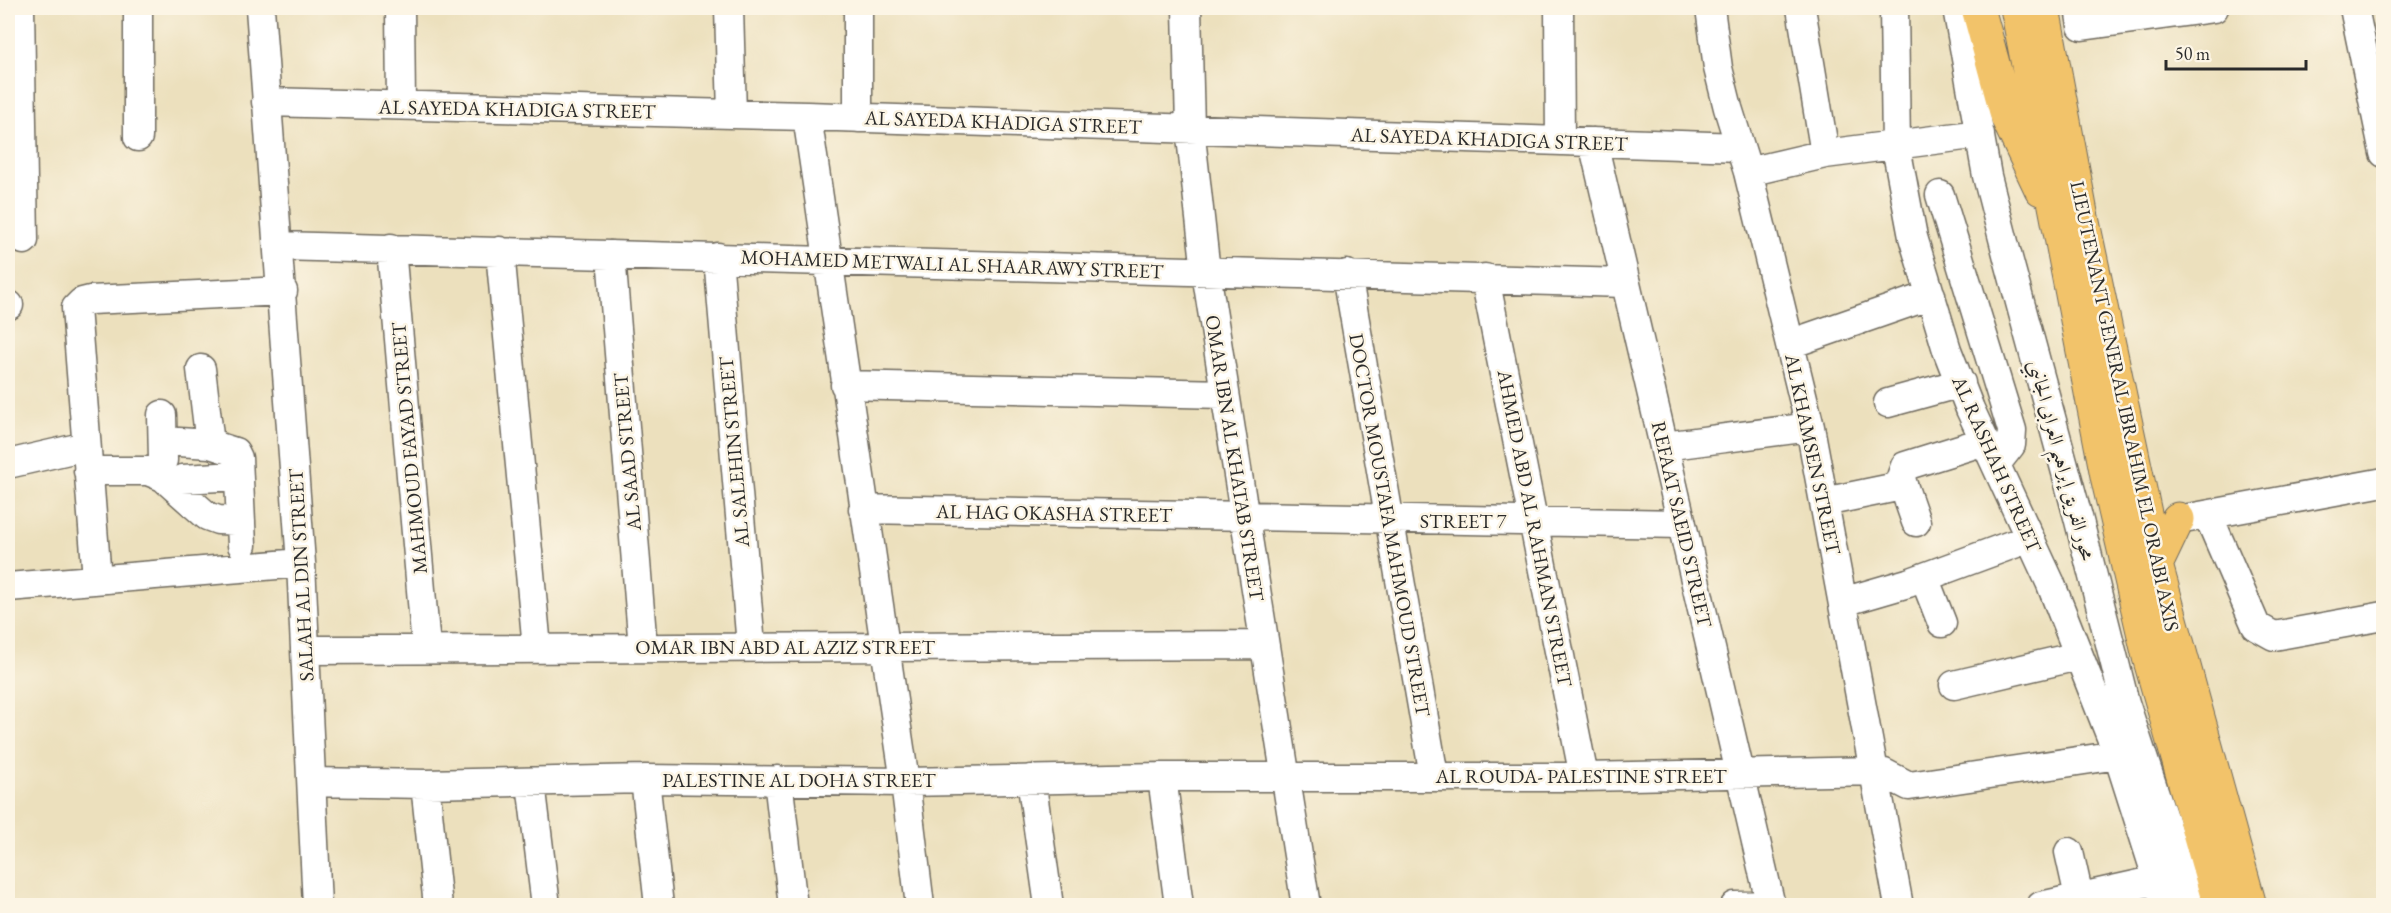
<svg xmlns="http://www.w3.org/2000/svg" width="2391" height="913" viewBox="0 0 2391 913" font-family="'EB Garamond',Amiri,serif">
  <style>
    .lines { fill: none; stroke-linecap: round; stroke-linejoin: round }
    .minor-casing { stroke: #6f6a5e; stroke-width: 31 }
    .major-casing { stroke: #6f6a5e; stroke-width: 35 }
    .minor { stroke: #fff; stroke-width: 28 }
    .major { stroke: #f2c36a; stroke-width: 33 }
    .labels { text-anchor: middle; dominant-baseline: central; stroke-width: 5; stroke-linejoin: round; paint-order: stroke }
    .street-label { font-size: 20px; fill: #2b2b2b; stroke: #fcf5e5 }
  </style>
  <rect width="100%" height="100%" fill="#fcf5e5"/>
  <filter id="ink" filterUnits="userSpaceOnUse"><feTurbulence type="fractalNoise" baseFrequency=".0167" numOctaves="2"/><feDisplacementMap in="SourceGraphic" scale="12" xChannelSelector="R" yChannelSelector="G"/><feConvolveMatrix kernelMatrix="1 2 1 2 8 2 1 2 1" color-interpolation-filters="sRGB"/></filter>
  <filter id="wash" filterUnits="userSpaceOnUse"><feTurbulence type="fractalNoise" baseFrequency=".008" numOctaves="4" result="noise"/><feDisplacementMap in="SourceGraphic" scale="24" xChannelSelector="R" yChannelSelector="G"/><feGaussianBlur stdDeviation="1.35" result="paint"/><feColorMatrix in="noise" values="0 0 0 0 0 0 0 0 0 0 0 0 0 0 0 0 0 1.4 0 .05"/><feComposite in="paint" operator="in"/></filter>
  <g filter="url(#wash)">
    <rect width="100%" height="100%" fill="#ece0bd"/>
  </g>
  <g filter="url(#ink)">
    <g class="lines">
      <g class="minor-casing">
        <path id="minor" d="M20 8 24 240
          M138 8V137
          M260 8 301 563 317 906
          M400 8 401 105
          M729 8 732 114
          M858 8V118
          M1187 8 1190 128 1206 272 1306 906
          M1559 8 1560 141
          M1710 8 1718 68 1728 108 1748 172 1810 427 1899 906
          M1801 8 1825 154
          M1894 8 1896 147 1913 237 1947 350 1970 409 2050 582 2118 755 2166 906
          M1957 8 1987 176 2008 258 2078 517 2125 703 2192 906
          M2079 8 2082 26 2214 8
          M2354 8 2384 153
          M266 102 807 116 1740 147
          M807 116 905 782 920 906
          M1593 142 1771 906
          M1748 172 1825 154 1980 134
          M1940 195 2012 430 2011 445 1996 464
          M279 246 1626 283
          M391 248 426 647
          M500 251 537 648
          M611 255 643 648
          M718 257 751 646
          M1347 274 1434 776
          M1485 278 1584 777
          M8 305H9
          M1790 344 1931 295
          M201 369 210 444
          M845 385 1224 394
          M1888 403 1961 383
          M162 415 163 460
          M163 441 210 444 235 452 238 458 242 545
          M1664 446 1810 427
          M8 464 86 446
          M88 471H148L163 477 207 516 218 520 241 521
          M1901 479 1916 522
          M172 484 182 479 238 476
          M1824 502 1892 488 1899 483 1905 466 1985 441
          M863 509 1682 524
          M2208 515 2256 626 2274 636 2384 616
          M2189 518 2384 482
          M1924 577 1942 623
          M97 579 76 308 82 302 90 300 283 291
          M8 587 301 563
          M1843 602 1908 583 2030 538
          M306 650 1264 645
          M1954 685 2078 656
          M1162 777 1179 906
          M645 779 659 906
          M1031 779 1049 906
          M778 780 793 906
          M312 782 425 784 645 779 905 782 1162 777H1584L1875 771 1884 773 1909 786 2118 755
          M531 783 546 906
          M425 784 438 906
          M2069 852 2079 897
          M1735 906 1770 905
          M2041 906 2158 880"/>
      </g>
      <g class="major-casing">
        <path id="major" d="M1978 8 2008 119 2041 189
          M2017 8 2107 476 2149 657 2220 906
          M2043 8 2081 213 2156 565 2250 906
          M2156 565 2178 519"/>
      </g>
      <use href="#minor" class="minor"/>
      <use href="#major" class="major"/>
    </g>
  </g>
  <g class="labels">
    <g class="street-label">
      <text transform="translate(517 109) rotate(1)">AL SAYEDA KHADIGA STREET</text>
      <text transform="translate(1003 122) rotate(2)">AL SAYEDA KHADIGA STREET</text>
      <text transform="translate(1489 139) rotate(2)">AL SAYEDA KHADIGA STREET</text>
      <text transform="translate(952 264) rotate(2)">MOHAMED METWALI AL SHAARAWY STREET</text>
      <text transform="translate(2125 406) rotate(78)">LIEUTENANT GENERAL IBRAHIM EL ORABI AXIS</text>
      <text transform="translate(409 448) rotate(-95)">MAHMOUD FAYAD STREET</text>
      <text transform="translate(627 452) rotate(-95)">AL SAAD STREET</text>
      <text transform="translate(734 452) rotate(-95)">AL SALEHIN STREET</text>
      <text transform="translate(1813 454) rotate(78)">AL KHAMSEN STREET</text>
      <text transform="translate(1235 458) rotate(81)">OMAR IBN AL KHATAB STREET</text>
      <text transform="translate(2062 460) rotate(75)">محور الفريق إبراهيم العرابى الجانبي</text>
      <text transform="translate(1997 464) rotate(66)">AL RASHAH STREET</text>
      <text transform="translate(1054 513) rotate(1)">AL HAG OKASHA STREET</text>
      <text x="1463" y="521">STREET 7</text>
      <text transform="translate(1682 524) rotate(77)">REFAAT SAEID STREET</text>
      <text transform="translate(1390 525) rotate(80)">DOCTOR MOUSTAFA MAHMOUD STREET</text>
      <text transform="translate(1535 528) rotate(79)">AHMED ABD AL RAHMAN STREET</text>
      <text transform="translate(301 575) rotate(-93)">SALAH AL DIN STREET</text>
      <text x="785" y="647">OMAR IBN ABD AL AZIZ STREET</text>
      <text x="1581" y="776">AL ROUDA- PALESTINE STREET</text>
      <text x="799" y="780">PALESTINE AL DOHA STREET</text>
    </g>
  </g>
  <rect width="2391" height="913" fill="none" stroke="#fcf5e5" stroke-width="30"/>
  <path d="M2166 60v9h140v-9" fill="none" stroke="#2b2b2b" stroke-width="3"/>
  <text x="2175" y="60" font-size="18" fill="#2b2b2b" stroke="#fcf5e5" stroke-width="4.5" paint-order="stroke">50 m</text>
</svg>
